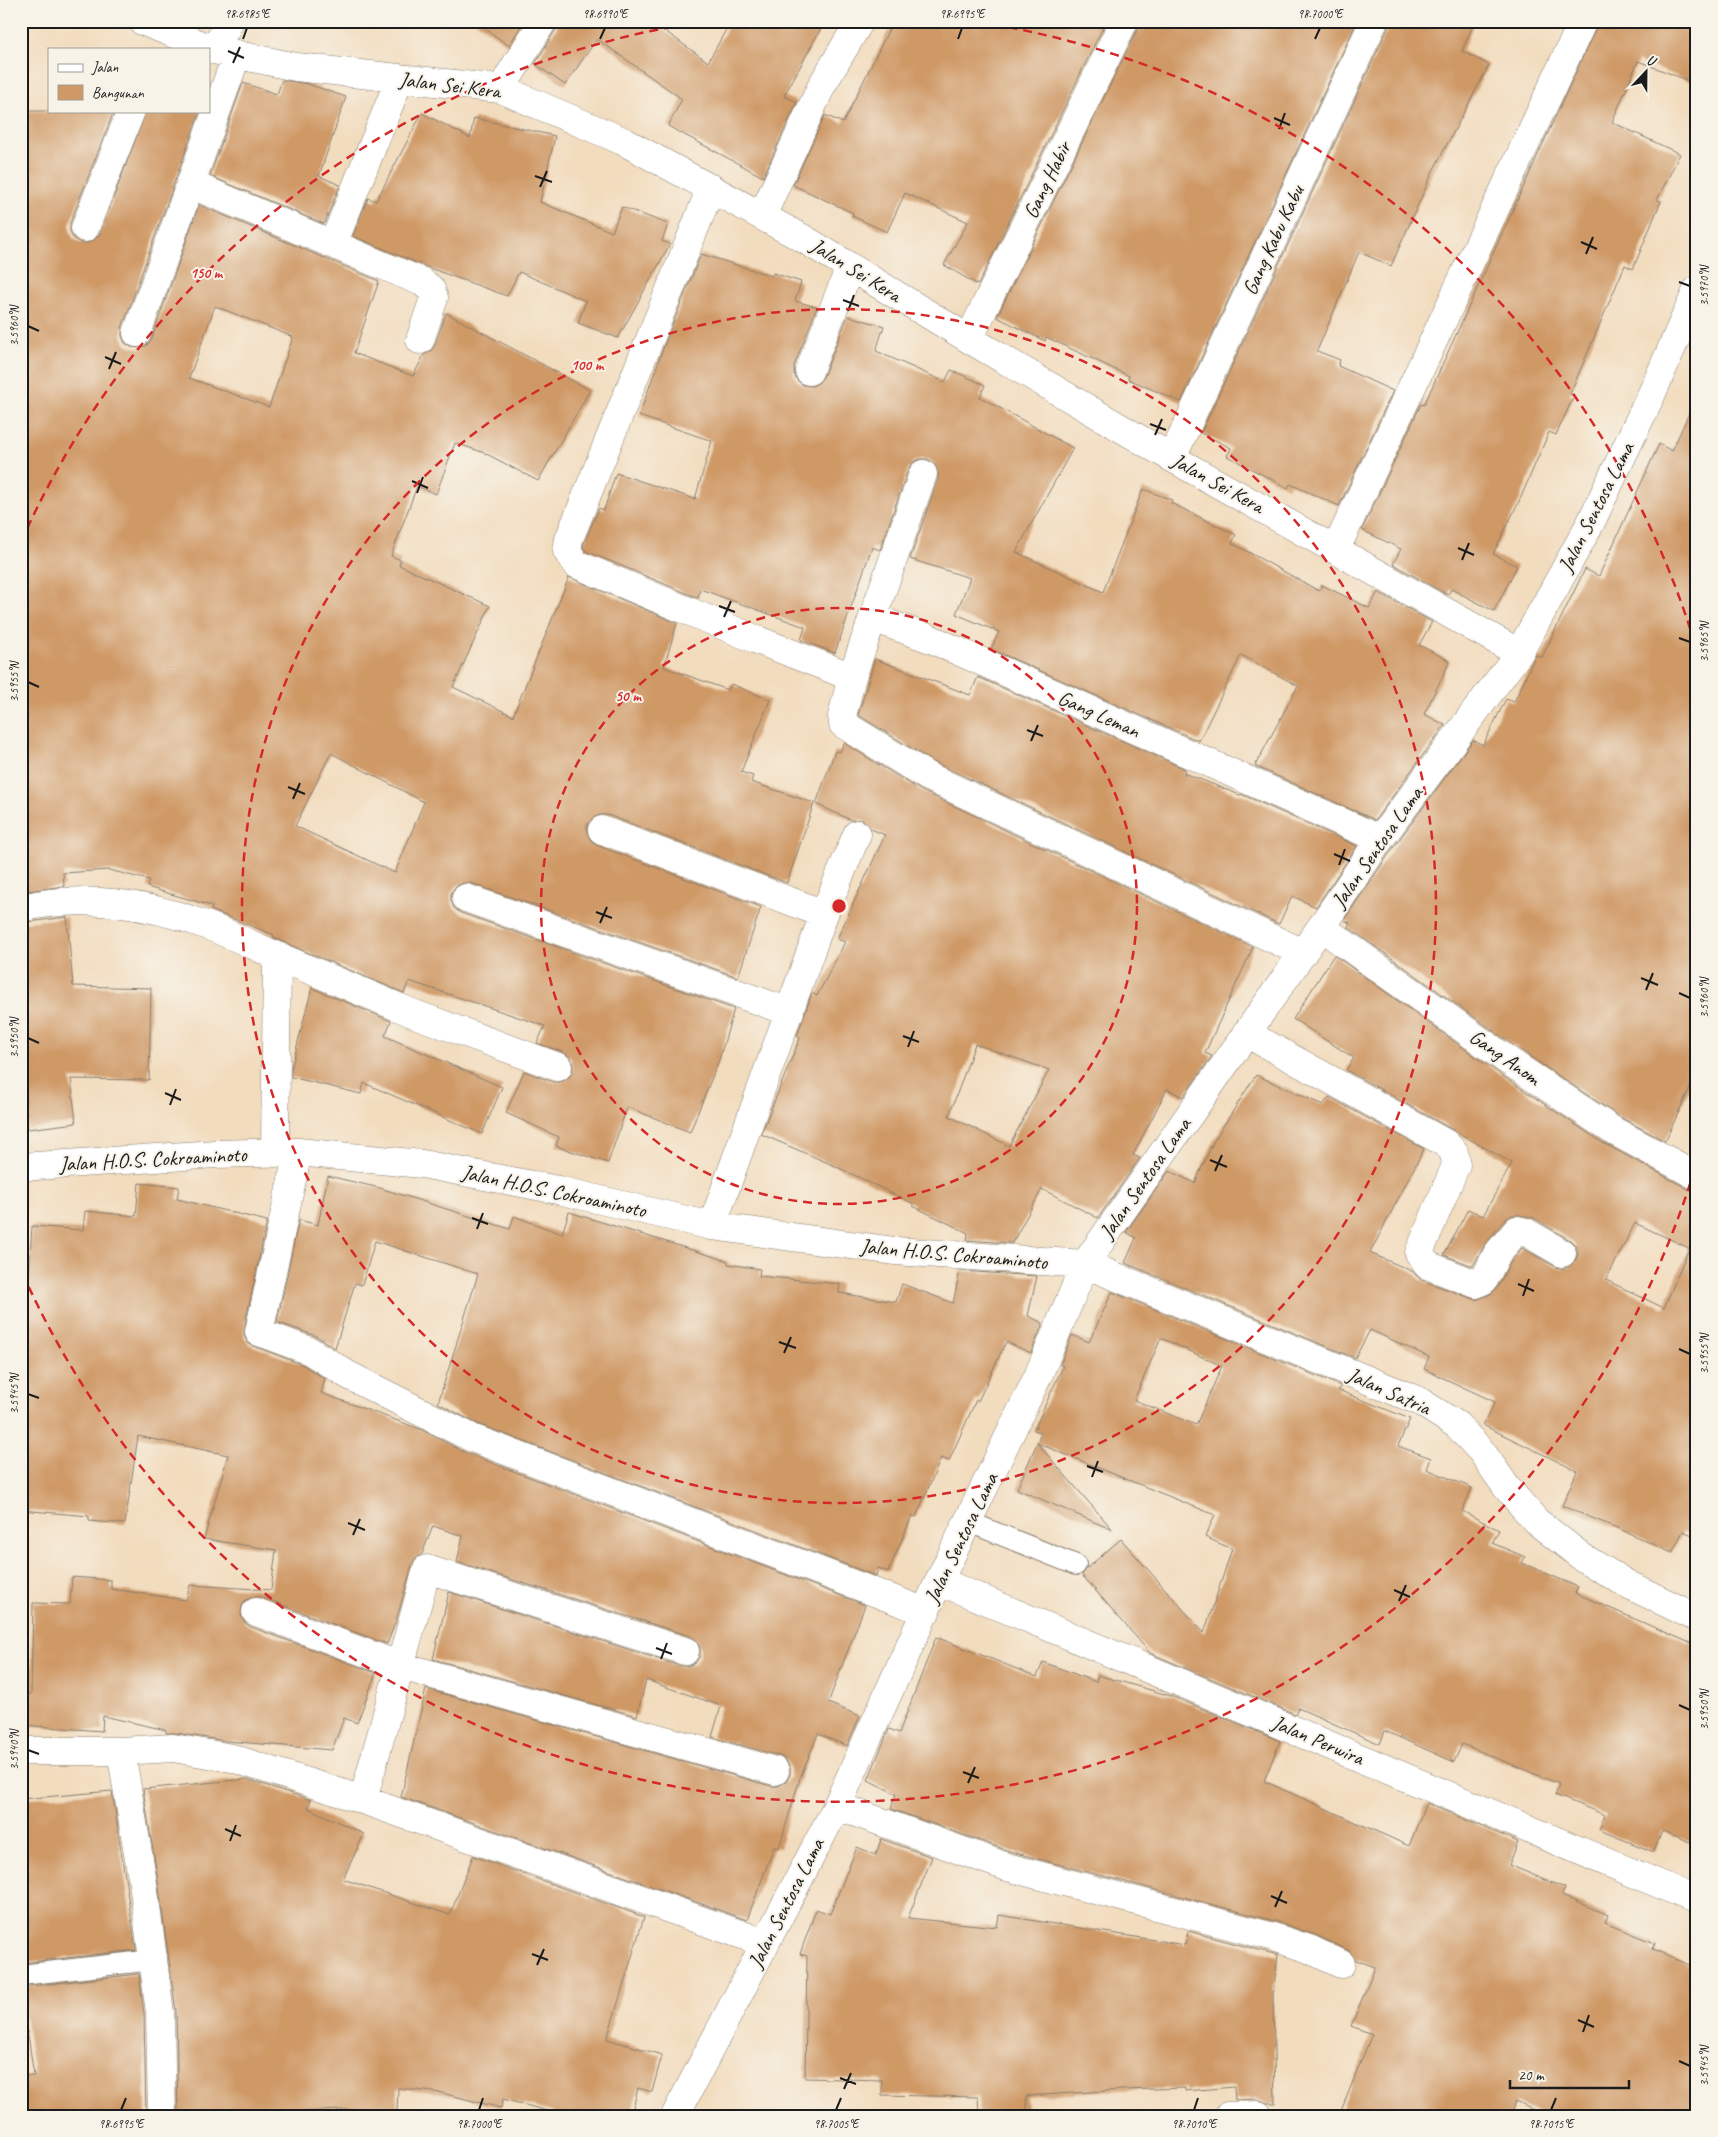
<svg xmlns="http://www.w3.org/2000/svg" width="1718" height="2137" viewBox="0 0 1718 2137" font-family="Caveat,sans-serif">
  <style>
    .building { fill: #cf9966; fill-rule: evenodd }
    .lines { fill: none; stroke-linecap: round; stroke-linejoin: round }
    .service-casing { stroke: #877c6d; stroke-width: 22 }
    .minor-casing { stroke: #877c6d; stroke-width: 29 }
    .service { stroke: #fff; stroke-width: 20 }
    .minor { stroke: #fff; stroke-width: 28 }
    .ticks { fill: none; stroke: #1c1c1c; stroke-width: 2 }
    .ring { fill: none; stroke: #d62828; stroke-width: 2.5; stroke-dasharray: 9 6 }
    .labels { text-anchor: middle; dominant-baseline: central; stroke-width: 4; stroke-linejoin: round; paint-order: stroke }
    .street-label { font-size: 21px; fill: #1c1c1c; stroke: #f7f3e8 }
    .centre { fill: #d62828; stroke: #f7f3e8; stroke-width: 2.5 }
    .ring-label { font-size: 15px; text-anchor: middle; font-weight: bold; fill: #d62828; stroke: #f7f3e8; stroke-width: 4; stroke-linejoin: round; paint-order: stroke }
    .neatline { fill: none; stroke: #1c1c1c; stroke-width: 2 }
    .ticks-label { font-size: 12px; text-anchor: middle; fill: #1c1c1c }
  </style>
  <rect width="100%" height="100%" fill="#f7f3e8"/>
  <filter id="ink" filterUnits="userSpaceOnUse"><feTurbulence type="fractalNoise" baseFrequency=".02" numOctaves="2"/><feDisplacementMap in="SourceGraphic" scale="10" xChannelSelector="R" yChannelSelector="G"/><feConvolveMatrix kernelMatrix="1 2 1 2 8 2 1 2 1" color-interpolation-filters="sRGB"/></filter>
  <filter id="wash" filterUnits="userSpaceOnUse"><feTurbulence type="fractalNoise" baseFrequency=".0096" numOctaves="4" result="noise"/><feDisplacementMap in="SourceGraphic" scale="20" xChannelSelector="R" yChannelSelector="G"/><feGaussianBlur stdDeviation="1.12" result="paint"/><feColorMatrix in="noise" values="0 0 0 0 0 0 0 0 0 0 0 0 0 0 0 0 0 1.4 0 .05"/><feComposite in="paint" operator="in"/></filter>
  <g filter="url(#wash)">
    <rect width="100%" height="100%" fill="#f2dcbe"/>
    <g id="blocks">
      <path class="building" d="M475 21H524L509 46Z
        M559 21H651L708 62 731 21H825L784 96 797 102 763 177 668 126 682 99 597 39 565 85 535 64 556 29Z
        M893 21H1106L978 285 944 265 968 222 905 193 887 232 852 216 853 213 793 185 825 115 843 123Z
        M1139 21H1357L1181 402 1128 379 1129 376 1046 337 1045 341 997 317 1138 28Z
        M1389 21H1475L1462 51 1489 65 1433 171 1391 266 1359 252 1317 351 1340 360 1338 366 1393 391 1339 506 1290 484 1288 488 1227 456 1231 448 1201 433 1388 28Z
        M1599 21H1682L1697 27V84L1638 61 1612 122 1680 154 1657 200 1661 201 1633 269 1625 265 1570 394 1574 396 1556 435 1549 432 1521 497 1493 554 1517 566 1494 611 1451 589 1448 595 1393 564 1401 549 1362 530 1421 404 1424 405Z
        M282 80 308 84 346 97 319 176 340 185 324 224 210 176 243 83 277 94Z
        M21 111H114L70 223V231L73 238 80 243H87L94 240 100 234 146 111H200L122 328V336L125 343 131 347 140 348 147 345 152 338 199 205 379 281 354 353 413 376 424 355 431 351 435 345 446 313 590 390 538 481 485 453 455 443 436 494 417 486 391 556 401 560 399 565 490 606 453 687 513 716 569 577 677 623 664 667 728 690 731 684 770 700 741 772 753 776 751 782 814 803 787 883 608 815H600L593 818 587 825V832L590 839 596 845 761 907 738 977 471 883H464L456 886 451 893V900L454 908 461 913 734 1009 719 1060 690 1132 627 1107 608 1163 556 1146 559 1137 506 1113 524 1071 553 1082H560L568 1079 572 1073 573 1065 570 1057 563 1052 537 1043 545 1026 409 981 404 993 283 942 273 937 274 935 211 910 212 906 147 887 149 880 109 870 63 873 64 886 21 892ZM215 306 293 337 269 407 189 378ZM331 753 424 802 395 873 295 826Z
        M422 113 470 138 474 118 555 136 540 202 612 232 622 207 668 224 662 241 670 244 618 338 578 323 586 301 519 272 507 296 427 267 353 236 368 198 376 201Z
        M701 254 772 276 773 273 801 282 795 301 817 307 794 366V374L797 380 803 385 812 386 818 383 823 377 848 316 884 326 876 351 945 382 951 370 985 385 980 397 1073 448 1016 552 1103 592 1143 489 1172 500 1171 503 1236 535 1232 543 1319 591 1322 585 1369 608 1378 592 1432 622 1419 645 1450 661 1424 714 1445 725 1375 820 1255 766 1298 686 1241 655 1199 741 991 649 999 632 956 614 970 578 910 559 938 479V471L935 464 928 459H920L913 462 908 469 880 550 872 547 835 653 801 640 805 627 700 589 698 598 586 551 583 547 584 543 599 508 604 510 616 473 695 499 712 441 639 416 664 346Z
        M1697 395V1073L1665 1141 1620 1117 1519 1049 1348 927 1350 923 1344 920 1393 848 1473 740 1483 745 1506 699 1514 702 1536 655 1542 657 1585 569 1599 576 1659 444 1672 451Z
        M875 659 970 695 978 677 1185 769 1184 773 1240 795 1241 794 1357 846 1316 907 1292 896 1279 924 934 762 858 715Z
        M844 743 920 790 1253 947 1205 1053 1212 1056 1183 1097 1167 1089 1133 1155 1140 1158 1098 1218 1042 1189 1012 1243 967 1240 968 1233 913 1206 914 1204 835 1166 761 1134 800 1038 797 1036 812 993 817 996 845 942 837 939 885 835 871 829 863 820H851L816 804 835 751 840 752ZM975 1044 1049 1070 1009 1146 949 1116Z
        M67 917 73 986 151 988 149 1080 71 1079 76 1123 28 1129 21 1068V923Z
        M1334 955 1501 1075 1603 1143 1690 1190 1697 1192V1537L1683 1531 1672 1553 1622 1530 1562 1506 1577 1471 1483 1425 1495 1402 1424 1369 1429 1357 1370 1330 1355 1358 1125 1263 1136 1238 1126 1232 1169 1171 1195 1183 1213 1142 1256 1075 1323 1105 1329 1097 1424 1149 1370 1253 1412 1271 1421 1280 1476 1300 1491 1294 1498 1287 1510 1263 1522 1248 1554 1266 1561 1269 1569 1267 1575 1261 1578 1253 1575 1245 1570 1240 1534 1218 1520 1215H1512L1505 1220 1485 1244 1473 1266 1444 1255 1468 1209 1483 1216 1512 1163 1346 1070 1354 1058 1293 1019ZM1635 1223 1689 1248 1664 1308 1606 1280Z
        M312 988 391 1021 385 1036 502 1087 482 1134 364 1083 361 1094 291 1077V1069Z
        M328 1176 380 1188 510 1229 514 1216 562 1234 569 1212 728 1261V1264L760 1269 759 1276 840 1284 839 1293 896 1302 902 1284 953 1303 960 1271 1037 1276 1028 1316 1043 1323 1031 1353 1006 1342 978 1401 976 1400 949 1461 941 1458 916 1517 912 1516 888 1572 878 1568 876 1576 478 1424 438 1403 478 1274 375 1241 362 1285 355 1283 335 1348 316 1336 277 1322 299 1220 318 1225Z
        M139 1183 179 1187 177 1199 267 1221 244 1329V1336L248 1343 253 1346 303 1365 325 1379 321 1393 420 1429 466 1453 865 1605 828 1703 860 1716 847 1746 818 1734 800 1778 779 1848 774 1847 747 1920 401 1797 426 1689 771 1786H778L786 1782 790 1775V1767L786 1760 780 1756 712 1737 721 1706 646 1680 637 1716 433 1659 449 1592 680 1666H688L695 1663 700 1656V1648L697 1641 690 1636 457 1562 463 1536 433 1526 422 1554 416 1558 412 1565 396 1621 387 1644 261 1597H253L246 1600 242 1606 241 1615 244 1622 251 1627 376 1673 357 1723 344 1718 332 1750 226 1741 176 1733H166V1730L103 1716 102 1731 21 1725V1694H31L33 1603 70 1604 72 1577 111 1580V1589L186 1600 190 1585 271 1590 276 1550 204 1539 228 1455 138 1436 125 1524 89 1521V1516L21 1510V1405L32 1226 83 1230 85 1211 136 1216Z
        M1112 1292 1341 1386 1338 1390 1410 1419 1398 1446 1431 1458 1427 1469 1472 1488 1462 1511 1499 1530 1492 1543 1525 1557 1522 1563 1578 1587 1575 1593 1697 1646V1845L1662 1831 1654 1852 1599 1830 1605 1815 1555 1795 1559 1784 1462 1744 1454 1762 1385 1731 1380 1744 1298 1708 1295 1714 1150 1653 1082 1575 1087 1568 1121 1539 1204 1633 1232 1549 1205 1537 1215 1515 1037 1443 1041 1433 1034 1430 1063 1366 1060 1365 1072 1335 1089 1342ZM1161 1338 1222 1366 1196 1425 1134 1400Z
        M1037 1443 1113 1530 1017 1489Z
        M936 1637 1037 1677 1043 1662 1096 1682 1098 1675 1171 1696 1280 1741 1264 1781 1409 1846 1426 1803 1518 1842 1509 1865 1565 1888 1562 1896 1608 1915 1605 1923 1654 1943 1652 1950 1697 1968V2116H1548L1515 2102 1510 2116H1339L1372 2034 1351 2026 1375 1967 1356 1960 1348 1950 1316 1935 1275 1921 1012 1852 891 1809 896 1794 868 1780 889 1729 899 1733Z
        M246 1779 311 1800 308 1808 364 1834 343 1879 450 1915 473 1856 644 1917 607 2039 662 2055 652 2092 638 2088 631 2116H566L503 2099 501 2108 442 2093 398 2088 397 2113 362 2112V2109L277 2113V2116H178L176 2011 158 1881 143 1789Z
        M112 1791 136 1950 21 1963V1799Z
        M881 1839 932 1857 908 1918 997 1927 999 1915 1185 1945 1188 1931 1278 1955 1273 1995 1275 2103H1267L1257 2099 1235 2100 1234 2087 1185 2091V2088L1122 2090 1026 2096 1027 2111 979 2114 978 2097 882 2095V2080L805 2078 807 1956 800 1954 816 1909 830 1914 857 1847 876 1855Z
        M139 1974 144 2014 146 2116H21V2076H34L21 1987Z"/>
    </g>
  </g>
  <g filter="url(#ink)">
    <use href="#blocks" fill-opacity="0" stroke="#877c6d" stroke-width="1"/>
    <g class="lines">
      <g class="service-casing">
        <path id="service" d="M969 1522 1076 1565
          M21 1975 153 1960"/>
      </g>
      <g class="minor-casing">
        <path id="minor" d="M142 21 214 50 296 67 501 89 623 141 804 239 969 339 1172 458 1519 653
          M214 50 230 21
          M501 89 543 21
          M190 184 422 282 431 289 434 298 420 340
          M711 188 569 539 567 551 576 564 755 639 852 677
          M762 216 822 85 860 21
          M85 228 131 111
          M337 234 400 78
          M137 333 237 54
          M969 339 1124 21
          M809 371 850 267
          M1172 458 1374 21
          M923 474 852 677 842 716 843 724 927 776 1303 953
          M1336 549 1583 21
          M873 618 931 639 1380 839
          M602 830 824 914
          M466 898 790 1012
          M21 908C80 894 146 903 203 924 228 933 252 945 277 956L275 1153
          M1321 927 1510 1062 1612 1130 1697 1176
          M277 956 412 1013 558 1067
          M1246 1033 1445 1143 1454 1152 1456 1165 1419 1253 1427 1265 1476 1284 1484 1280 1497 1254 1517 1230 1526 1232 1562 1253
          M298 1152 259 1332 310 1351 348 1375 472 1438 926 1612
          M21 1167 215 1154 298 1152 422 1164 558 1190 712 1226 895 1251 1085 1264 1419 1401 1457 1425 1482 1452 1507 1488 1536 1521 1582 1557 1627 1584 1697 1618
          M712 1226 824 914 857 834
          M939 1581 1697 1900
          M256 1612 401 1666 775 1771
          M21 1751H121L173 1748 232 1758 363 1800 765 1943
          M121 1751 143 1883 160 2013 162 2116
          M363 1800 427 1569 685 1651
          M837 1806 1007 1867 1270 1936 1309 1949 1341 1964
          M675 2116 837 1806 939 1581 1038 1376 1085 1264 1321 927 1380 839 1519 653 1591 522 1653 391 1697 290
          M1228 2116 1258 2115"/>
      </g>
      <use href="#service" class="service"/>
      <use href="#minor" class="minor"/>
    </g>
  </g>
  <path class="ticks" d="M243 39 247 28M600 39 605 28M958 39 962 28M1315 39 1320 28M228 51 244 58M233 63 240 47M1274 118 1290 125M1279 129 1285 113M535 176 552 182M540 187 547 171M1581 242 1597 249M1586 254 1593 237M1679 282 1690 286M843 300 859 306M848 311 854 295M28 326 39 331M105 357 121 364M109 369 116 352M1150 424 1166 430M1155 435 1162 419M412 481 428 488M417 493 423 477M1458 548 1474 555M1462 560 1469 543M719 606 735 612M724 617 731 601M1679 638 1690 642M28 682 39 687M1027 730 1043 736M1031 741 1038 725M288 787 305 794M293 799 300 783M1334 854 1350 861M1339 865 1345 849M596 912 612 918M600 923 607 907M1641 978 1658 985M1646 990 1653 973M1679 993 1690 998M903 1036 919 1042M28 1038 39 1043M908 1047 914 1031M165 1093 181 1100M170 1105 176 1089M1210 1160 1227 1167M1215 1171 1222 1155M472 1218 488 1224M477 1229 483 1213M1518 1284 1534 1291M1523 1296 1529 1279M779 1342 796 1348M1679 1349 1690 1354M784 1353 791 1337M28 1394 39 1398M1087 1466 1103 1472M1092 1477 1098 1461M348 1523 365 1530M353 1535 360 1519M1394 1590 1410 1597M1399 1601 1406 1585M656 1648 672 1654M661 1659 667 1643M1679 1705 1690 1710M28 1750 39 1754M963 1772 979 1778M968 1783 975 1767M225 1829 241 1836M230 1841 236 1825M1271 1896 1287 1903M1275 1907 1282 1891M532 1954 548 1960M537 1965 544 1949M1578 2020 1594 2027M1583 2032 1589 2015M1679 2061 1690 2066M840 2078 856 2084M844 2089 851 2073M121 2110 126 2098M479 2110 483 2098M836 2110 841 2098M1194 2110 1198 2098M1551 2110 1556 2098"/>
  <g class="ring">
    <circle cx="839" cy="906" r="298"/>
    <circle cx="839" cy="906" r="597"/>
    <path d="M1695 1168A895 895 0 0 1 21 1270M21 542A895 895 0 0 1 699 22M979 22A895 895 0 0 1 1695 644"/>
  </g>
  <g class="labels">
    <g class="street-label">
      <text transform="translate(450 85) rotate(7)">Jalan Sei Kera</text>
      <text transform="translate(1047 180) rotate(-64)">Gang Habir</text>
      <text transform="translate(1273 240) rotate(-65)">Gang Kabu Kabu</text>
      <text transform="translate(856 270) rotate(32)">Jalan Sei Kera</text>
      <text transform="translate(1218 483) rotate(29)">Jalan Sei Kera</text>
      <text transform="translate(1596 507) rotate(-63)">Jalan Sentosa Lama</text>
      <text transform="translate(1099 714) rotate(24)">Gang Leman</text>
      <text transform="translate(1377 847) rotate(-55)">Jalan Sentosa Lama</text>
      <text transform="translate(1505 1057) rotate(35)">Gang Anom</text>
      <text transform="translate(153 1159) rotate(-3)">Jalan H.O.S. Cokroaminoto</text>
      <text transform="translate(1145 1178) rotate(-55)">Jalan Sentosa Lama</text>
      <text transform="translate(554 1191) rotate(12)">Jalan H.O.S. Cokroaminoto</text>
      <text transform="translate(954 1254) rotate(5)">Jalan H.O.S. Cokroaminoto</text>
      <text transform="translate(1389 1391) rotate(24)">Jalan Satria</text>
      <text transform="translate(961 1538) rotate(-64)">Jalan Sentosa Lama</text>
      <text transform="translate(1318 1740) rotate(23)">Jalan Perwira</text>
      <text transform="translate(786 1903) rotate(-63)">Jalan Sentosa Lama</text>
    </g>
  </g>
  <circle cx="839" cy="906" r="8" class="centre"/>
  <g class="ring-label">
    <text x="206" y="278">150 m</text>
    <text x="587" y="370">100 m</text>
    <text x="628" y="701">50 m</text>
  </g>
  <rect width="1718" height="2137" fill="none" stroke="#f7f3e8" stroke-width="55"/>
  <rect x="48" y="48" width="162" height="65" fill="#f7f3e8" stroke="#9f9d96"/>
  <rect x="58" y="64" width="25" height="8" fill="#ffffff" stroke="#9f9d96"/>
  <text x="92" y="72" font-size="15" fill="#1c1c1c">Jalan</text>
  <rect x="58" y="85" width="25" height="15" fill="#cf9966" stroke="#9f9d96"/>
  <text x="92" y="98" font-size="15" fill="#1c1c1c">Bangunan</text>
  <g transform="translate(1646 72) rotate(22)" stroke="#f7f3e8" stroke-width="4" paint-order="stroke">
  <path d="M0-4L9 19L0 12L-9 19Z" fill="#1c1c1c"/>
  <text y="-8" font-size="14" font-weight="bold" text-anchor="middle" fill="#1c1c1c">U</text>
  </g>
  <path d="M1510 2080v8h119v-8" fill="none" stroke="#1c1c1c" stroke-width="2.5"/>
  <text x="1518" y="2080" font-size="15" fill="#1c1c1c" stroke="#f7f3e8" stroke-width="4" paint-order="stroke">20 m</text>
  <rect x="28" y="28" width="1662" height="2082" class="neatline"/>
  <g class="ticks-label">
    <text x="247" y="18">98.6985°E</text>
    <text x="605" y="18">98.6990°E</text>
    <text x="962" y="18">98.6995°E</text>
    <text x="1320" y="18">98.7000°E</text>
    <text transform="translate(1704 286) rotate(-90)" y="4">3.5970°N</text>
    <text transform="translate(14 326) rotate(-90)" y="4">3.5960°N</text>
    <text transform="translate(1704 642) rotate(-90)" y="4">3.5965°N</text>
    <text transform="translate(14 682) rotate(-90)" y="4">3.5955°N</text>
    <text transform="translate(1704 998) rotate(-90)" y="4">3.5960°N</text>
    <text transform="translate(14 1038) rotate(-90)" y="4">3.5950°N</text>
    <text transform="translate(1704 1354) rotate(-90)" y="4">3.5955°N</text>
    <text transform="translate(14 1394) rotate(-90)" y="4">3.5945°N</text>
    <text transform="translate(1704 1710) rotate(-90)" y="4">3.5950°N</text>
    <text transform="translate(14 1750) rotate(-90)" y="4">3.5940°N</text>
    <text transform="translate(1704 2066) rotate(-90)" y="4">3.5945°N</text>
    <text x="121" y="2128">98.6995°E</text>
    <text x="479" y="2128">98.7000°E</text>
    <text x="836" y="2128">98.7005°E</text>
    <text x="1194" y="2128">98.7010°E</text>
    <text x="1551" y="2128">98.7015°E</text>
  </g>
</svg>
